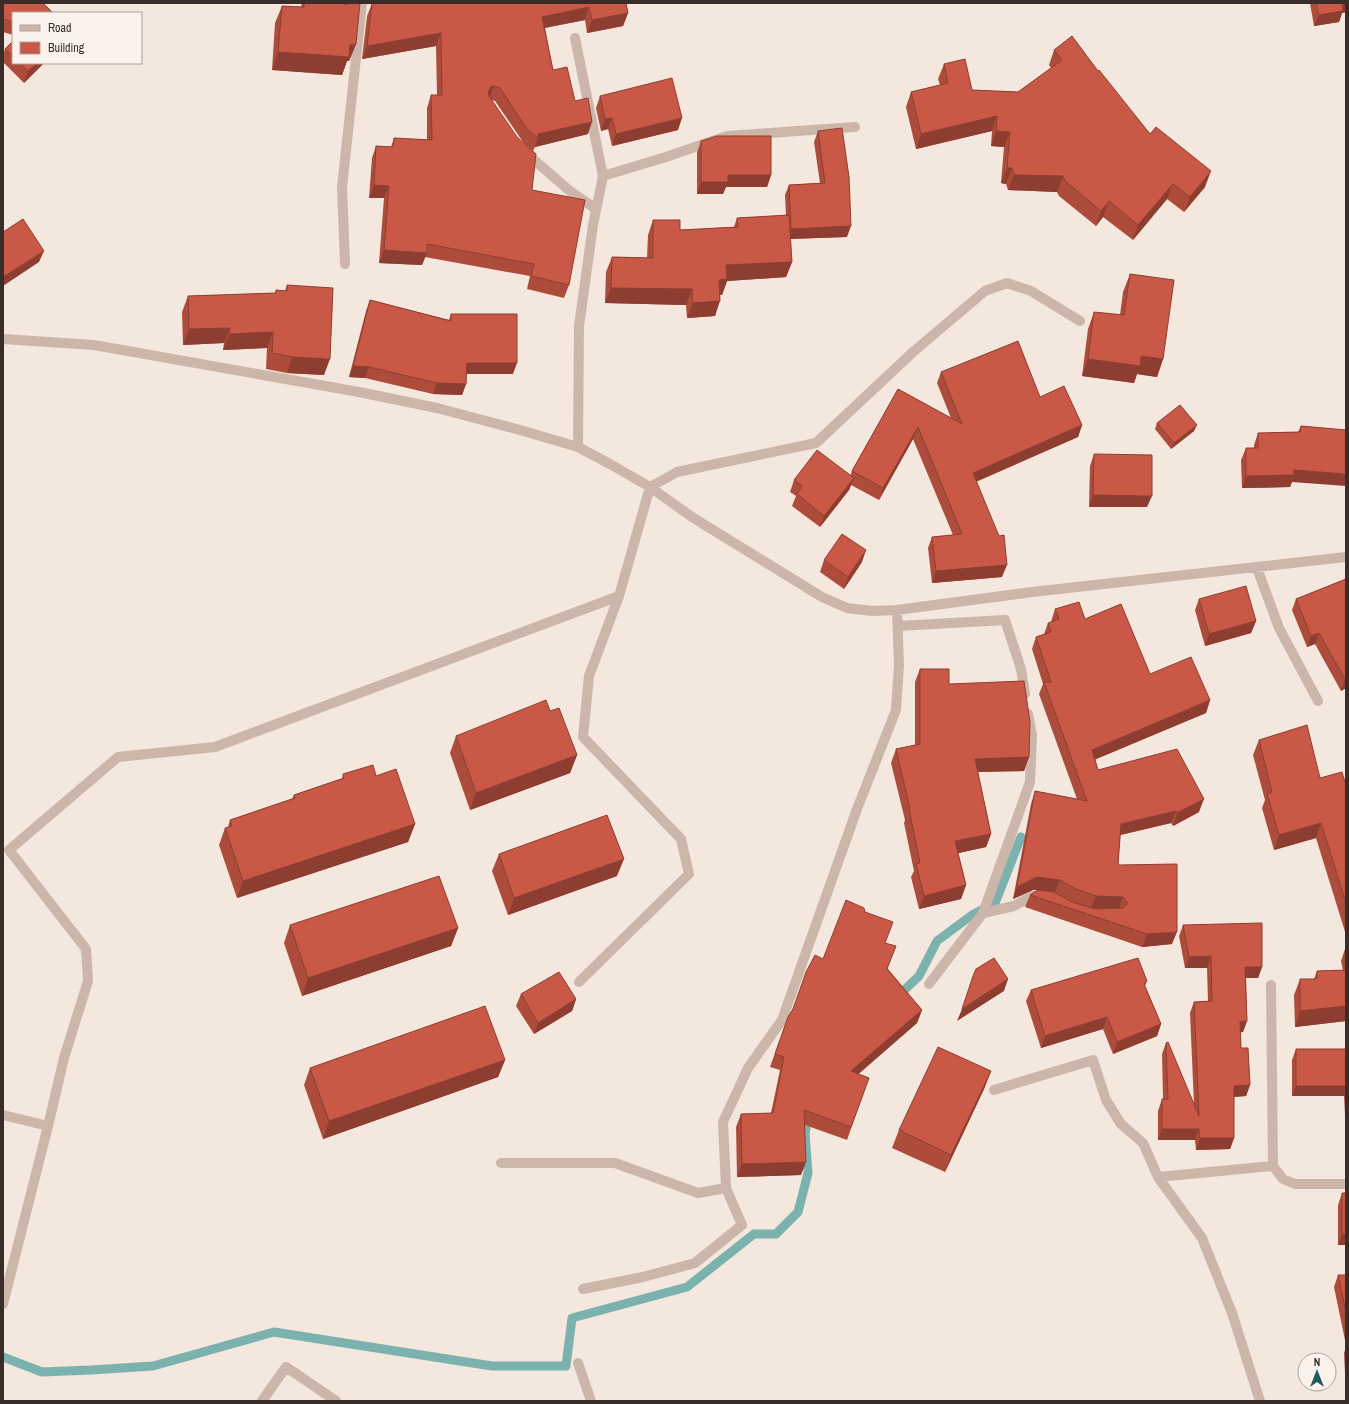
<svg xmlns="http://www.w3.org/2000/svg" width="1349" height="1404" viewBox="0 0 1349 1404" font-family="'Archivo Narrow',sans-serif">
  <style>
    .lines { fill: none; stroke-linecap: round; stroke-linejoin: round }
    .stream { stroke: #7cb2ae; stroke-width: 9 }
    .minor { stroke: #ccb5a9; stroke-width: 10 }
    .wall { fill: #ae4c3c }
    .shaded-wall { fill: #8d3e31 }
    .building { fill: #ca5846; stroke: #8d3e31 }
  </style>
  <rect width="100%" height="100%" fill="#f3e7de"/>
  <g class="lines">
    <path class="stream" d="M896 998 919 976 937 941 972 915 995 903 1021 837
      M3 1357 42 1372 91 1370 153 1366 274 1332 492 1366H566L572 1318 687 1287 754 1234H776L798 1212 808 1173 805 1134 808 1114"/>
    <path class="minor" d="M575 38 603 176 593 225 579 326 578 447
      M526 153 571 192 596 209
      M603 176 666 157 727 136 855 127
      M345 264 342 187 362 3
      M3 339 94 345 359 392 437 408 520 430 578 447 610 464 650 487 692 517 822 597 847 608 872 611 897 610 1032 592 1346 557
      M1257 568 1279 628 1318 701
      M898 626 1005 620 1021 669 1025 694
      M983 913 1014 906 1032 896 1042 897
      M579 982 689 874 681 839 583 737 589 676 619 596 650 487 677 472 816 443 913 352 985 291 1007 283 1031 291 1080 321
      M929 984 983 913 1030 782 1032 735 1028 714
      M1271 985 1273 1166 1283 1179 1295 1184H1346
      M994 1090 1093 1060 1106 1100 1121 1124 1143 1143 1158 1177 1202 1238 1232 1313 1260 1401
      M3 1115 48 1126 64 1058 88 981 86 949 9 850 118 757 215 747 619 596
      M501 1163H615L698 1193 726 1188
      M1158 1177 1273 1166
      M583 1289 643 1277 695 1263 742 1225 726 1188 723 1122 748 1068 782 1020 857 809 896 710 899 665 897 610
      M3 1304 48 1126
      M578 1363 591 1401
      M262 1401 286 1367 336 1401"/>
  </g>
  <path class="wall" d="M3 3 13 13V35L3 32Z
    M302 3H345L356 44 349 61H347L342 75 272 70 275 23 282 6 301 7Z
    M372 3H626L628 13 623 26 587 33 585 20 545 28 553 70 575 101 588 134 535 147 533 151 523 142 495 101 492 100 532 190 569 285 564 298 527 289 530 276 425 257 422 265 379 263 384 198H369L372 158 376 146 391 147 394 138 427 140V108L431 95H437L436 46 362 59 367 16Z
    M1310 3H1346V12L1342 13 1339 22 1314 26Z
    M13 41V63H44L24 83 3 62V55L5 49Z
    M1054 50 1098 71 1150 134 1205 187 1184 212 1167 199 1133 240 1103 217 1096 226 1059 196 1057 192 1008 190 1006 184 1001 183 1004 147 991 146 992 131 916 149 906 107 911 92 940 85 938 79 944 64 972 90 1018 92 1051 68 1049 65Z
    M600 96 678 130 612 146 608 129 601 131 596 108Z
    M818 131 847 237 790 239 792 262 786 277 727 281 722 295H720L715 316 687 318 686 305 605 303 606 272 612 257 647 258 648 235 653 220 680 230 734 227 737 218 786 216 785 195 789 185 820 183 814 142Z
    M701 141 771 175 767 187H726L723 194H697V153Z
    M1130 274 1163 359 1157 377 1137 374 1134 383 1082 376 1088 329 1094 312 1120 315 1123 292Z
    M287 285 324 375 287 373 266 369 267 348 223 350 224 343 183 345 182 312 188 296 275 293 276 290 285 291Z
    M370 300 449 320 451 314 513 374H466V384L462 395 433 394 365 378 349 377 366 311Z
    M941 372 1040 397 1082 425 1078 437 976 481 1002 577 932 583 928 548 932 537 953 535 913 439 879 500 851 485 849 490 820 527 792 506 796 496 790 492 794 480 850 476 852 471 898 389 951 418 937 383Z
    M1157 423 1194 431 1171 449 1155 429Z
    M1301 426 1346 430 1292 482 1290 487 1242 488 1241 460 1246 448H1254V445L1258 433 1298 432Z
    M1094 454 1147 507H1089L1090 466Z
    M824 560 862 562 844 589 820 572Z
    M1346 579V688L1341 691 1315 644 1307 647 1292 610 1296 599Z
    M1199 599 1256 621 1251 633 1205 646 1195 610Z
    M1055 609 1085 619 1150 674 1210 700 1206 713 1095 759 1098 770 1199 812 1173 826 1171 823 1120 835 1118 865 1172 944 1142 947 1025 907 1030 895 1038 890H1033L1013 899 1031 804 1035 791 1077 799 1039 694 1043 684 1032 649 1036 637 1044 634 1048 623 1051 622Z
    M920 669 949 684 1029 757 1024 771 978 772 991 834 986 847 958 853 966 885 961 899 919 909 911 877 914 871 904 823 905 820 891 763 896 749 915 745V682Z
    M550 711 577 755 570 773 470 810 450 753 456 736Z
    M1259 740 1320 778 1346 785V935L1316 838 1274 850 1262 808 1265 800 1253 755Z
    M343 774 376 776 415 824 408 842 237 898 219 845 225 828 228 827 230 820 292 799 294 795 342 779Z
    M499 854 617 876 508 915 492 871Z
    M865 912 885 943 888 969 922 1010 917 1023 858 1074 869 1078 847 1140 805 1125 801 1175 737 1177 736 1127 741 1114 771 1113 780 1070 770 1067 788 1017 823 959Z
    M290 925 458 928 451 946 302 996 284 943Z
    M1183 925 1262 967 1258 978H1246L1247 1021 1243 1032H1240L1241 1048 1250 1085 1246 1096 1234 1097V1138L1230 1149 1196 1150 1195 1140H1158V1111L1162 1099H1163L1162 1054 1166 1043 1194 1104 1190 1013 1194 1002 1208 1001 1207 968H1185L1179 936Z
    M1346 946V1021L1295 1027 1294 995 1300 979H1314L1317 971 1343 970 1341 961Z
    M1147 981 1145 986 1161 1024 1157 1036 1113 1054 1103 1029 1041 1048 1026 1001 1031 990Z
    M521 994 576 999 572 1011 534 1034 516 1006Z
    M1296 1049H1346V1134L1344 1096H1292V1060Z
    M505 1060 498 1077 323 1139 304 1085 310 1068Z
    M991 1071 984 1089 945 1172 892 1148 899 1130Z
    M1342 1193H1346V1245H1338V1205Z
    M1338 1275H1346V1345L1334 1287Z
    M1346 1347V1393L1344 1353Z"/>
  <path class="shaded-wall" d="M1341 3H1346V12L1342 13 1339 22 1314 26 1319 15Z
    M589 7 585 20 538 29 542 17Z
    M628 13 623 26 587 33 592 20Z
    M441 33 436 46 362 59 367 46Z
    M356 44 349 61H347L342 75 272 70 278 52Z
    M37 63H44L24 83 28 71Z
    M494 86 489 99 488 92 491 87Z
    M997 116 992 131 916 149 921 134Z
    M612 118 608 129 601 131 605 119Z
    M682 118 678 130 612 146 616 134Z
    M592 122 588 134 535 147 538 138V134Z
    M996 131 1010 132 1004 147 991 146Z
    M1007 168H1012L1006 184 1001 183Z
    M1211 171 1205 187 1184 212 1190 197Z
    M728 175H771L767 187H726L723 194H697L701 182Z
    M1014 175 1063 176 1057 192 1008 190Z
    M1173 184 1167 199 1133 240 1138 225Z
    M374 185 389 186 384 198H369Z
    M1109 201 1103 217 1096 226 1101 211Z
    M851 226 847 237 787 239 791 229Z
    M384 250 427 253 422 265 379 263Z
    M44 251 39 262 3 286V277Z
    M792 262 786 277 727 281 722 295H714L719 280 726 265Z
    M611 288 692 289 686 305 605 303Z
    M720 301 715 316 687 318 693 303Z
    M230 328 224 343 183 345 189 329Z
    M273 332 267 348 223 350 229 334Z
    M1141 356 1163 359 1157 377 1137 374 1134 383 1082 376 1088 359Z
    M292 357 330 359 324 375 287 373Z
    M467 363H517L513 374H463Z
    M353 366 369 367 365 378 349 377Z
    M437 383 466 384 462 395 433 394Z
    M1082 425 1078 437 969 485 973 473Z
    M1197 425 1194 431 1171 449 1174 443Z
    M918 427 913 439 879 500 883 488Z
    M1294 470 1346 474V486L1292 482 1290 487 1242 488 1246 476Z
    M854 478 849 490 820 527 824 516Z
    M1093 495 1152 496 1147 507H1089Z
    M866 550 862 562 844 589 848 577Z
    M1007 565 1002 577 932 583 936 571Z
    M1256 621 1251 633 1205 646 1209 634Z
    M1319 633 1315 644 1307 647 1311 636Z
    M1345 679H1346V688L1341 691Z
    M1210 700 1206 713 1087 763 1092 750Z
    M577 755 570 773 470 810 476 793Z
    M1029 757 1024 771 970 772 975 759Z
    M1204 799 1199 812 1173 826 1177 813Z
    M1176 811 1171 823 1116 836 1121 824Z
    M1321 823 1316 838 1274 850 1279 835Z
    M415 824 408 842 237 898 243 881Z
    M991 834 986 847 950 855 955 841Z
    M624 859 617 876 508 915 514 898Z
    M1037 877 1060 880 1055 892 1033 890 1013 899 1017 887Z
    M966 885 961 899 919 909 924 896Z
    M1096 896 1123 897 1119 909 1091 908Z
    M458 928 451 946 302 996 308 978Z
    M1177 932 1172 944 1142 947 1147 934Z
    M1211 956 1207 968H1185L1189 957Z
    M1245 967H1262L1258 978H1241Z
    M1008 979 1004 991 957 1021 962 1009Z
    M576 999 572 1011 534 1034 538 1023Z
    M1346 1006V1021L1295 1027 1300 1011Z
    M922 1010 917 1023 846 1085 851 1071Z
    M1107 1017 1103 1029 1041 1048 1045 1036Z
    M1247 1021 1243 1032 1236 1033 1240 1022Z
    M1161 1024 1157 1036 1113 1054 1117 1042Z
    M505 1060 498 1077 323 1139 329 1121Z
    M991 1071 984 1089 945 1172 951 1155Z
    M1250 1085 1246 1096 1230 1097 1234 1086Z
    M1296 1086H1346V1091L1344 1096H1292Z
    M1162 1129H1199L1195 1140H1158Z
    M1200 1138H1234L1230 1149 1196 1150Z
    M806 1162 801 1175 737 1177 742 1164Z
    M1342 1234H1346V1245H1338Z"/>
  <path class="building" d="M3 3H43L53 13H13V22L3 19Z
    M304 3H345V5L352 3H360L356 44 350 45 349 57 278 52 282 6 304 7Z
    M372 3H626L628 13 592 20 589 7 542 17 553 70 567 67 575 101 588 98 592 122 538 134V138L527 129 500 88 494 86 491 87 488 92 489 96 517 137 536 154 532 190 585 200 569 285 531 276 534 264 427 244V253L384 250 389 186 374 185 376 146 393 147 394 138 432 140 431 95H442L441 33 367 46Z
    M1316 3H1342L1343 11 1319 15Z
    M1072 36 1098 71 1099 70 1150 134 1156 127 1211 171 1190 197 1173 184 1138 225 1109 201 1101 211 1065 181 1063 176 1014 175 1012 168H1007L1010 132 996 131 997 116 921 134 911 92 948 83 944 64 965 59 972 90 1018 92 1062 60 1054 50Z
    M13 41V56L5 49Z
    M20 63H37L28 71Z
    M672 78 682 118 616 134 612 118 605 119 600 96Z
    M842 128 849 177 851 226 791 229 789 185 825 183 818 131Z
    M717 136H771V175H728V182H701V141Z
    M789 215 792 262 726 265 727 279 719 280 720 301 693 303 692 289 611 288 612 257 653 258V220H680V230L738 227 737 218Z
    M23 219 44 251 3 277V232Z
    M1130 274 1174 280 1163 359 1141 356 1140 366 1088 359 1094 312 1124 315Z
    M287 285 333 288 330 359 292 357 272 353 273 332 229 334 230 328 189 329 188 296 276 293V290L287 291Z
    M370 300 451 321V314H517V363H467L466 384 437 383 369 367 353 366Z
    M1018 341 1040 397 1064 386 1082 425 973 473 999 536 1004 535 1007 565 936 571 932 537 962 534 918 427 883 488 852 471 898 389 962 424 941 372Z
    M1180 405 1197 425 1174 443 1157 423Z
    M1301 426 1346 430V474L1294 470V475L1246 476V448H1258V433L1300 432Z
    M817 450 854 478 824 516 797 494 802 486 794 480Z
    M1094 454 1152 455V496L1093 495Z
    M842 534 866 550 848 577 824 560Z
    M1346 579V679H1345L1319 633 1311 636 1296 599Z
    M1246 586 1256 621 1209 634 1199 599Z
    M1079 602 1085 619 1121 604 1150 674 1191 657 1210 700 1092 750 1098 770 1177 749 1204 799 1177 813 1176 811 1121 824 1118 865 1177 864V932L1147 934 1030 895 1038 890 1054 892 1072 902 1095 909 1123 908 1126 905 1127 902 1123 897 1096 896 1076 889 1060 880 1037 877 1017 887 1035 791 1087 801 1044 682H1051L1036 637 1051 632 1048 623 1059 619 1055 609Z
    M920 669H949V684L1024 681 1030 722 1029 757 975 759 991 834 955 841 966 885 924 896 916 864 920 863 909 809H910L896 749 920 744Z
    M546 700 550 711 559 708 577 755 476 793 456 736Z
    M1307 725 1320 778 1342 772 1346 785V903L1321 823 1279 835 1267 794 1272 792 1259 740Z
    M373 765 376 776 396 769 415 824 243 881 225 828 232 826 230 820 295 798 294 795 344 778 343 774Z
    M607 815 624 859 514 898 499 854Z
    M439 876 458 928 308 978 290 925Z
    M846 900 864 908 865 912 893 922 885 943 896 946 887 969 922 1010 851 1071 869 1078 851 1127 804 1110 806 1162 742 1164 741 1114 773 1113 784 1057 775 1054 788 1017 793 1009 806 972 815 955 823 959Z
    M1262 923V967H1245L1247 1021 1240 1022 1241 1048H1248L1250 1085 1234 1086V1138H1200L1199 1129H1162V1099H1168L1166 1043 1168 1042 1199 1116 1194 1002 1212 1001 1211 956 1189 957 1183 925Z
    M994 958 1008 979 962 1009 973 976 976 969Z
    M1138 958 1147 981 1144 984 1161 1024 1117 1042 1107 1017 1045 1036 1031 990Z
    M1346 970V1006L1300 1011V979H1317V971Z
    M559 972 576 999 538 1023 521 994Z
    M485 1006 505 1060 329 1121 310 1068Z
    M938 1047 991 1071 951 1155 899 1130Z
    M1296 1049H1346V1086H1296Z
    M1342 1193H1346V1234H1342Z
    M1338 1275H1346V1312Z"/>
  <rect width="1349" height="1404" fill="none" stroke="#392d29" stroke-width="8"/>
  <rect x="12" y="12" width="130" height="52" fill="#fbf2eb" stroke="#ada39d"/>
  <rect x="20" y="25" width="20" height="6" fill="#ccb5a9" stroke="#ada39d"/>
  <text x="48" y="32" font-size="12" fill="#392d29">Road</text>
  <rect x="20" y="42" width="20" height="12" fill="#ca5846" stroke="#ada39d"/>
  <text x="48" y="52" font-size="12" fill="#392d29">Building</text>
  <g transform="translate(1317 1372)"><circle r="19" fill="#fbf2eb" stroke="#ada39d"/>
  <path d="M0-3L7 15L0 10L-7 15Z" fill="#1d5c5a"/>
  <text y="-6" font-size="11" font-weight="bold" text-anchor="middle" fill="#392d29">N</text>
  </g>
</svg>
